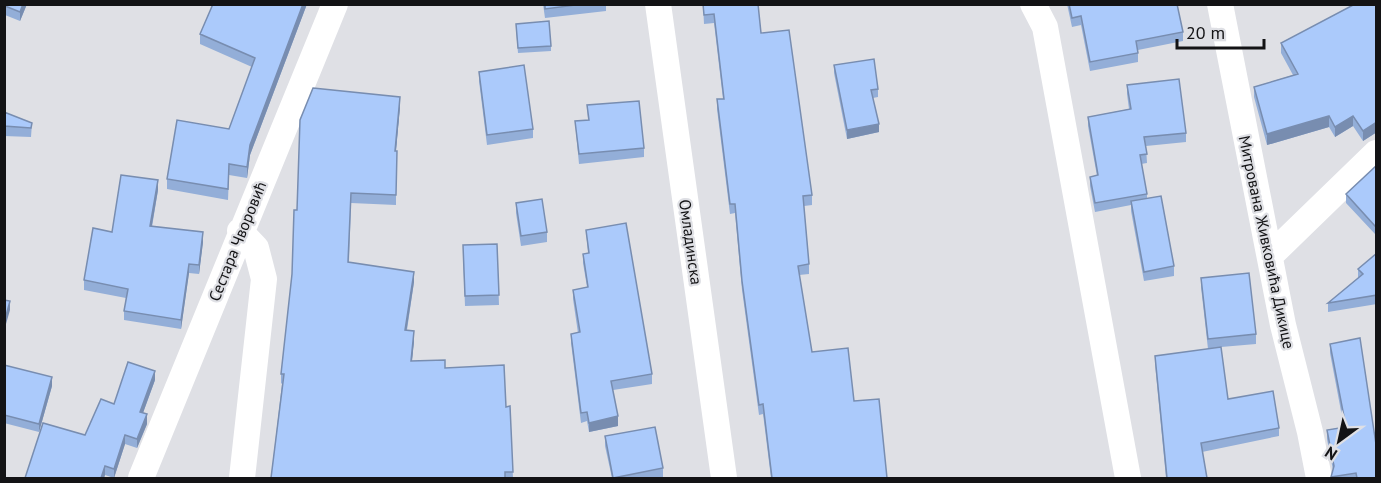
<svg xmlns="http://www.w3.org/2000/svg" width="1381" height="483" viewBox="0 0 1381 483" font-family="'PT Sans',sans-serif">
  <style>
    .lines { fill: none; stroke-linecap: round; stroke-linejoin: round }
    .street { stroke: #fff; stroke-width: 26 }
    .wall { fill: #93aed8 }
    .shaded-wall { fill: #788db0 }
    .building { fill: #abcafb; stroke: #788db0; stroke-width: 1.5 }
    .labels { text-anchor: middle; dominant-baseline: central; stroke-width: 4.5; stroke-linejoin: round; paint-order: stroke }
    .street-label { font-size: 16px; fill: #131315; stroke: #dfe0e5 }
  </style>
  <rect width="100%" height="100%" fill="#dfe0e5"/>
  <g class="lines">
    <path class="street" d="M658 4 724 478
      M1033 4 1045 27 1128 478
      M1220 4 1283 325 1310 432 1319 478
      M240 231 256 248 264 279 242 478
      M1270 256 1376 153
      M141 478 335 4"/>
  </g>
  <path class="wall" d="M4 4H27L20 21 5 15Z
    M213 4H307L250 155 247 178 229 175 228 200 167 189V179L229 129 252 67 200 44V34Z
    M543 4H606V11L545 18Z
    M703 4H758L761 33 812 195V205L804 206 809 264V274L799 275 812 352 854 401 887 478H771L763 414 759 415 742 290 735 213 730 214 717 109V99H723L714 23 704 24Z
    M1067 4H1177L1183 32V41L1138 50V62L1090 71 1081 25 1072 27Z
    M1377 4V132L1363 141 1353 126 1335 137 1329 127 1267 145 1254 97V87L1293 75 1281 53V43Z
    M516 29 551 46V51L518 53Z
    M834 65 878 89V97L873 98 879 132 847 139 834 73Z
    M479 72 533 129V138L487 145 479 81Z
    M1127 85 1186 133V142L1146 146 1147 163 1141 164 1147 194V198L1174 266V276L1144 281 1131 211V205L1095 212 1090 186V177L1097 176 1088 126V117L1129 109 1127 94Z
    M587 105 644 148V157L579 164 575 121 588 120Z
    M400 107 396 151V205L351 203 349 262 414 282 407 330 414 341 412 361 445 368 506 407 510 406 513 478H271L282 384 281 383V374L292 274 297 210Z
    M4 112 32 123 31 137 4 136Z
    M1377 165V233L1375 234 1346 203V194Z
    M158 190 152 227 203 242 199 274 189 273 181 329 124 320V311L126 298 84 290V280Z
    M516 203 547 232V242L521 246 516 213Z
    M586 230 652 374V384L613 390 618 426 589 432 587 421 581 423 571 343V334L578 333 573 299V290L587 287 583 263V254L588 253Z
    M497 244 499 305 465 306 463 254Z
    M1377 253V304L1328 312V303L1358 278V269Z
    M1201 278 1256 334V344L1221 347 1228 399 1279 428V436L1202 452 1207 478H1166L1155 364V356L1208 349 1201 287Z
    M1330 344 1377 478H1331L1333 470 1327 439V430L1344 427 1330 353Z
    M4 365 52 386 39 432 4 423Z
    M155 380 143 413 147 424 137 448 125 444 114 478 105 475 104 478H25L85 435 114 404Z
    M605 436 663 468V478H612L605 446Z"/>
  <path class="shaded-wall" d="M23 4H27L20 21V12Z
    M303 4H307L250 155 247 178V167L250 145Z
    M400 97V107L395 161V151Z
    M1329 116V127L1267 145V134Z
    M1353 116V126L1335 137V127Z
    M1377 122V132L1363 141V131Z
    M879 124V132L847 139V130Z
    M158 180V190L150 236V226Z
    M1377 225V233L1375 234V226Z
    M203 232V242L199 274V265Z
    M189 264V273L181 329V320Z
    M414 272V282L405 340V330Z
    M10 301V310L4 331V323Z
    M414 331V341L411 370V361Z
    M155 371V380L140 421V412Z
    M52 377V386L39 432V424Z
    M147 414V424L137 448V439Z
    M618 416V426L589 432V423Z
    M125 435V444L114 478V469Z
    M105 466V475L104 478H101Z"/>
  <path class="building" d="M4 4H23L20 12 5 6 4 8Z
    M213 4H303L250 145 247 167 229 164 228 189 167 179 177 120 229 129 255 58 200 34Z
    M545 4H583L545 9Z
    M703 4H758L761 33 789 30 812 195 803 196 809 264 798 266 812 352 848 348 854 401 879 399 887 478H772L763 404 759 405 742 281 735 204H730L717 99H724L714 14 704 15Z
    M1069 4H1177L1183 32 1136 41 1138 53 1090 62 1081 16 1072 18Z
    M1355 4H1377V122L1363 131 1353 116 1335 127 1329 116 1267 134 1254 87 1298 74 1281 43Z
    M549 21 551 46 518 48 516 24Z
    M874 59 878 89 871 90 879 124 847 130 834 65Z
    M524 65 533 129 487 135 479 72Z
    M1179 79 1186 133 1144 137 1147 154 1140 155 1147 194 1095 203 1090 177 1098 175 1088 117 1131 109 1127 85Z
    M313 88 400 97 395 151H397L396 195 351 193 348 262 414 272 405 330 414 331 411 361 445 360V368L504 365 506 407 510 406 513 472H505V478H271L284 374H281L292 274 294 210H297L300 120Z
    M639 101 644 148 579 154 575 121 589 120 587 105Z
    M4 112 32 123 31 128 4 126Z
    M1377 165V225L1375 226 1346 194Z
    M121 175 158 180 150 226 203 232 199 265 189 264 181 320 124 311 128 289 84 280 93 228 112 232Z
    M1161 196 1174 266 1144 272 1131 201Z
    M542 199 547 232 521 236 516 203Z
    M626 223 652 374 611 381 618 416 589 423 587 412 581 413 571 334 580 332 573 290 588 287 583 254 589 253 586 230Z
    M497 244 499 295 465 296 463 245Z
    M1377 253V295L1328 303 1363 274 1358 269Z
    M1249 273 1256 334 1208 339 1201 278Z
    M4 300 10 301 4 323Z
    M1360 338 1377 451V478H1357L1356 473 1331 477 1334 466 1327 430 1346 427 1330 344Z
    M1221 347 1228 399 1273 391 1279 428 1201 443 1207 478H1167L1155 356Z
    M128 362 155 371 140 412 147 414 137 439 125 435 114 469 105 466 101 478H25L43 423 85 435 101 399 114 404Z
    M4 365 52 377 39 424 4 415Z
    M655 427 663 468 613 478 605 436Z"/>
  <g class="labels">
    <g class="street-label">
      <text transform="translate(237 241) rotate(-68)">Сестара Чворовић</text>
      <text transform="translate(691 242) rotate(82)">Омладинска</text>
      <text transform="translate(1267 242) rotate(78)">Митрована Живковића Дикице</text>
    </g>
  </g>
  <rect width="1381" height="483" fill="none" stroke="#131315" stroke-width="12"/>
  <g transform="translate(1339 441) rotate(213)" stroke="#dfe0e5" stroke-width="4.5" paint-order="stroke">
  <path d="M0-4.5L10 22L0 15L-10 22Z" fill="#131315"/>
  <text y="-9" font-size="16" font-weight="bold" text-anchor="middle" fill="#131315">N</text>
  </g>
  <path d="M1177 39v9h87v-9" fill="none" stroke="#131315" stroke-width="3"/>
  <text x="1186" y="39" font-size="18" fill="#131315" stroke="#dfe0e5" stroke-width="4.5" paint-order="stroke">20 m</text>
</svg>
